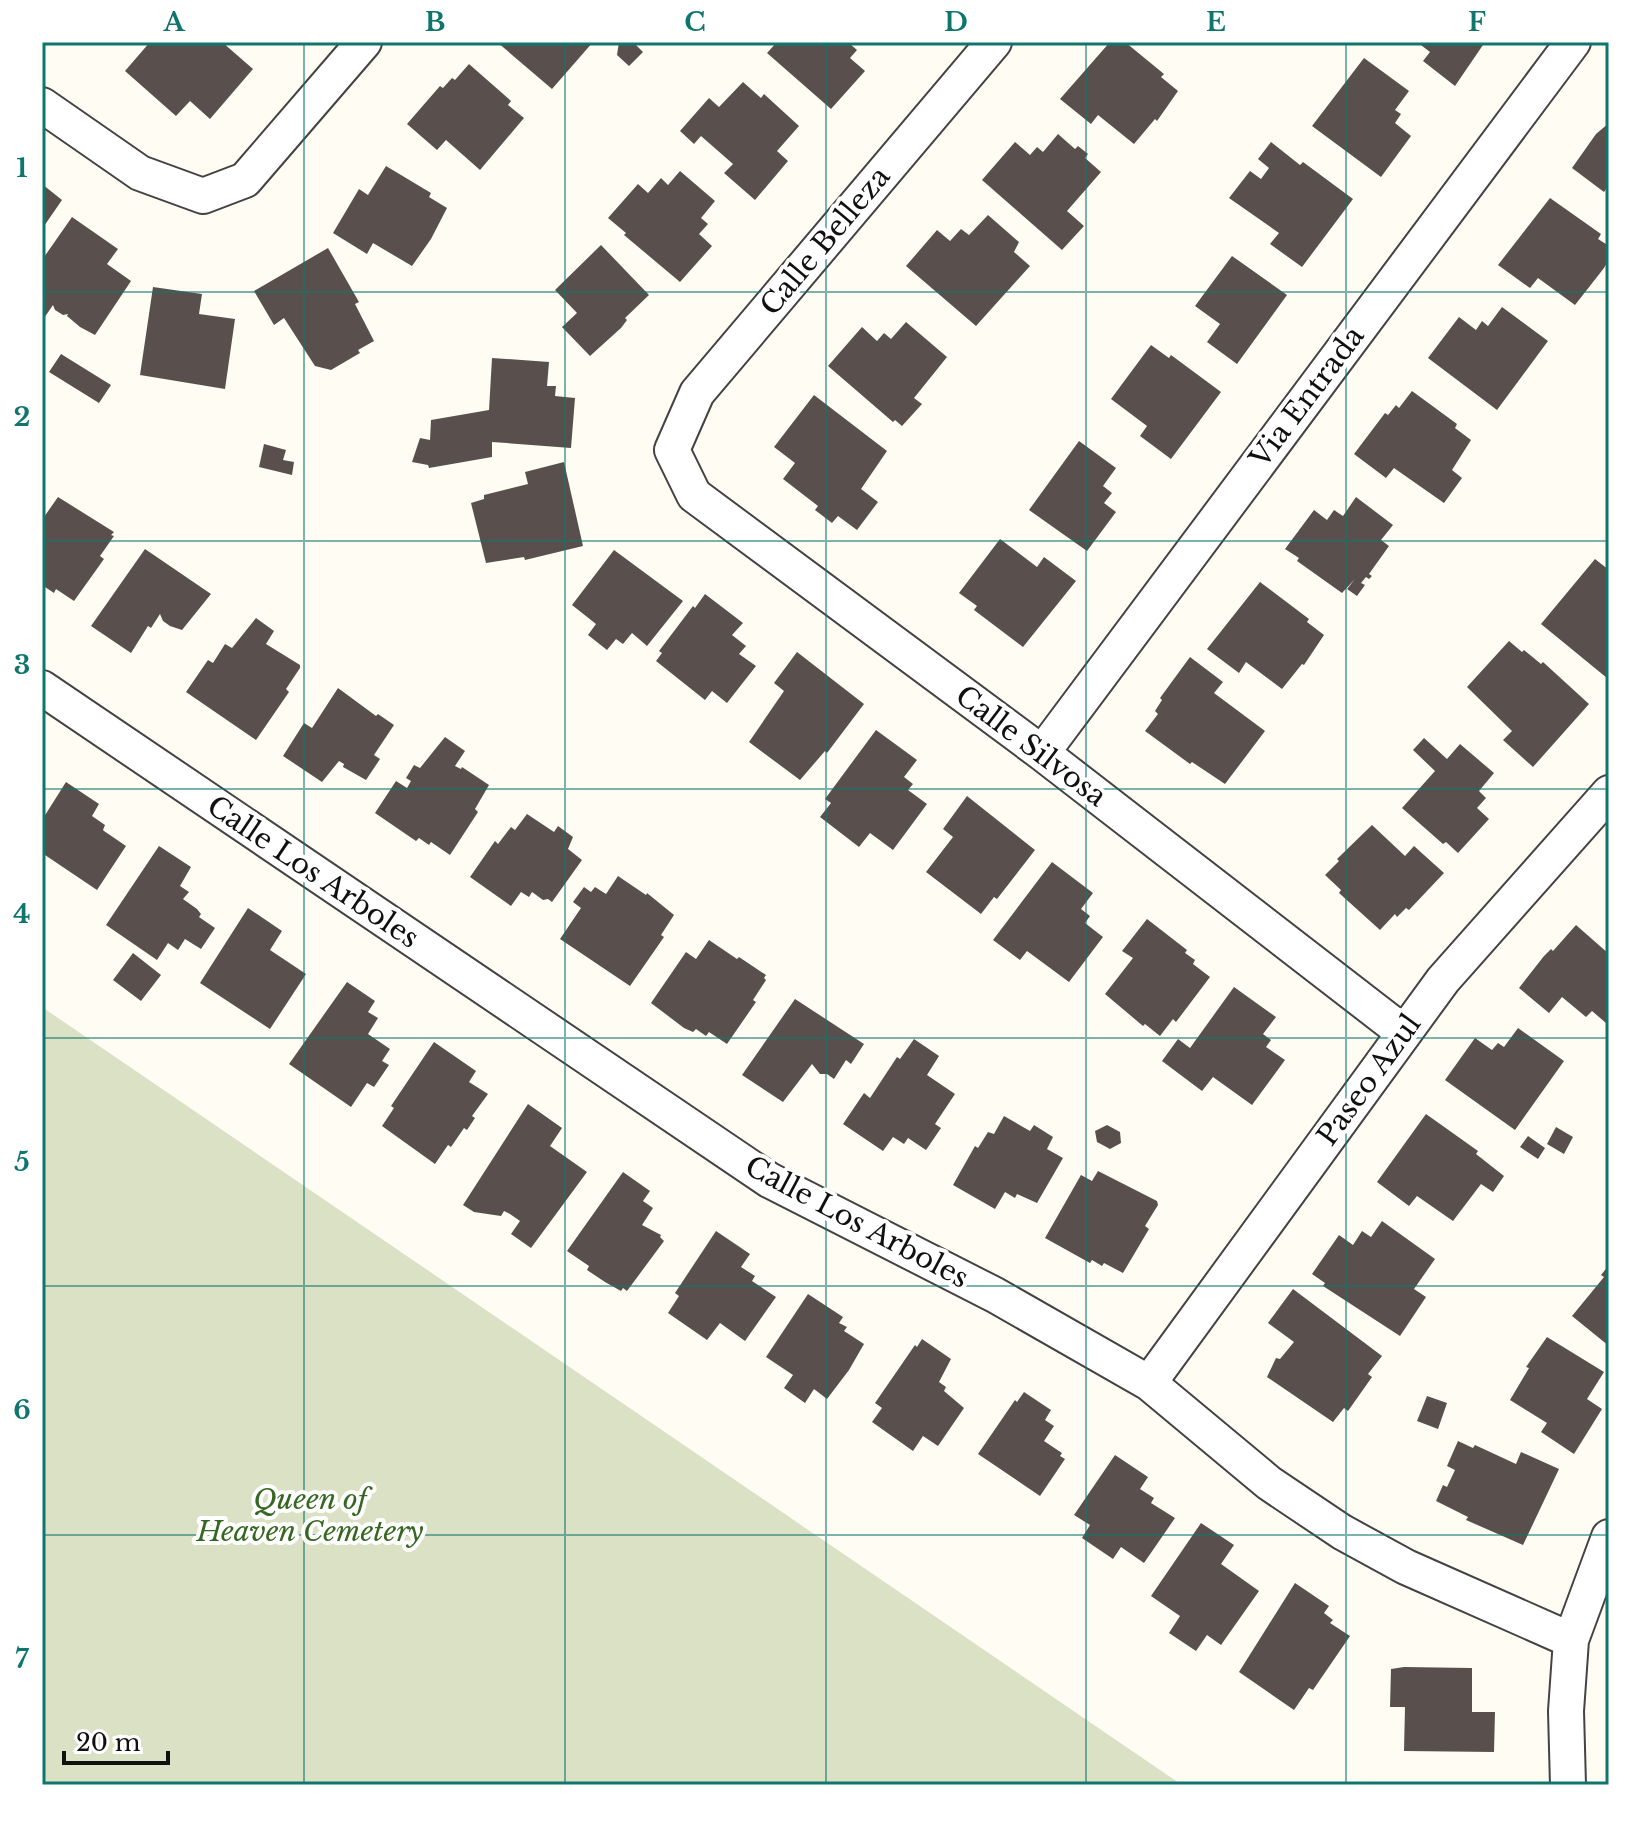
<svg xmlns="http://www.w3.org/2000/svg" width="1651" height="1827" viewBox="0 0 1651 1827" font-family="'Libre Baskerville',serif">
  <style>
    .cemetery { fill: #dbe1c4 }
    .building { fill: #59504d }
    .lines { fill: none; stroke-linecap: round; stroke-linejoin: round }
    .minor-casing { stroke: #434343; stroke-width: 38 }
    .minor { stroke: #fff; stroke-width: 34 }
    .grid { fill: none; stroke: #0f766e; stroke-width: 2; stroke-opacity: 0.55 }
    .labels { text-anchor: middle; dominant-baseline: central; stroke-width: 8; stroke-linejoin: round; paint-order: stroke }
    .street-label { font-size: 28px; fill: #101010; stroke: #fff }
    .park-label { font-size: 28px; font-style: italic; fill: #366721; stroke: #fff }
    .neatline { fill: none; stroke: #0f766e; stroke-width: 3 }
    .grid-label { font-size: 26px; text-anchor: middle; font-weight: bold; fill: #0f766e }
  </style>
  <rect width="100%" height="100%" fill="#fffcf4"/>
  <path class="cemetery" d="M42 1007 1182 1785H42Z"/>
  <path class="building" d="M150 42H222L253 69 210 119 190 101 176 116 125 71Z
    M497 42H593L552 89Z
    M619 42H633L643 52 629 66 617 55Z
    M777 42H852L850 44 857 50 850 58 865 71 831 109 767 53Z
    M1110 42H1125L1164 74 1161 77 1178 91 1157 121 1155 119 1134 144 1098 115 1091 124 1060 99Z
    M1417 42H1485L1455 86 1423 61 1430 52Z
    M1364 58 1409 91 1395 110 1401 114 1395 123 1411 136 1381 177 1312 126Z
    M469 64 511 101 508 105 524 118 480 170 446 140 437 150 407 124 440 86 443 88 452 78 455 80Z
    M743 82 761 98 764 94 799 126 777 151 788 161 755 200 724 173 733 164 701 136 694 144 680 131 709 98 719 107Z
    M1609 123V185L1604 192 1572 168 1596 134Z
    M1058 134 1075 149 1078 146 1088 154 1085 158 1101 172 1067 211 1084 226 1062 250 982 180 1015 142 1030 155 1037 147 1043 152Z
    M1271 142 1300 165 1303 162 1353 199 1302 267 1270 244 1279 233 1229 198 1250 171 1261 179 1269 168 1258 159Z
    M386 166 431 193 429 197 447 208 431 239 412 266 373 243 367 254 333 233 359 189 368 195Z
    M680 171 715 201 701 218 708 224 699 234 712 246 680 282 624 235 626 233 608 218 638 184 648 193 661 178 668 185Z
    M42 184 62 200 42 229Z
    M1550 198 1601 234 1598 239 1609 246V259L1604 268 1575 305 1538 278 1530 288 1498 265Z
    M988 215 1019 242 1014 252 1030 266 976 326 906 266 937 230 950 241 961 229 969 235Z
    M72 217 118 249 107 264 131 281 95 335 80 327 67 316 68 314 63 315 55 310 53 305 42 321V260Z
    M601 245 649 295 625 318 627 320 621 328 590 356 562 327 577 313 555 290Z
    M328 248 359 302 355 304 374 341 358 350 360 353 331 370 315 366 284 318 274 325 254 291Z
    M1232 256 1287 295 1237 364 1207 342 1220 324 1195 306Z
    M153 287 202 294 199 314 235 319 225 389 140 375Z
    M1502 307 1548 341 1497 410 1428 358 1459 317 1476 330 1482 321 1488 326Z
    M906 322 947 357 914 398 922 404 902 426 895 420 893 422 828 366 862 327 877 341 884 333 891 339Z
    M1151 345 1169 358 1171 355 1221 392 1171 459 1140 436 1147 426 1111 399Z
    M61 354 111 385 99 403 49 372Z
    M492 358 549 362 547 386H556L555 396 575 398 571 448 492 442V457L429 468 428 465 412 462 420 438 430 440 431 420 489 410Z
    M1412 391 1457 424 1455 428 1471 440 1452 470 1462 478 1444 503 1394 468 1386 478 1354 454 1385 413 1388 415 1396 405 1399 408Z
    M814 395 887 451 861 489 878 502 857 530 838 516 832 523 815 510 818 506 783 479 795 463 774 447Z
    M1079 441 1116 468 1103 486 1112 493 1104 503 1116 512 1087 551 1029 510Z
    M264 444 286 450 283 460 294 462 292 475 259 467Z
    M564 462 583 546 525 560 524 557 486 563 471 503 484 499V495L528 484 525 472Z
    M58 497 114 532 111 535 114 536 100 556 104 559 74 601 56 589 54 593 42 585V515L44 517Z
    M1356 497 1393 525 1381 540 1389 546 1369 574 1372 576 1369 579 1366 577 1361 583 1365 585 1357 596 1347 589 1355 579 1342 593 1297 561 1299 558 1285 549 1314 510 1327 520 1334 510 1343 516Z
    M1000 539 1037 567 1044 557 1076 581 1023 647 974 610 977 606 959 593Z
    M145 549 211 594 182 630 170 626 163 621 160 614 151 628 148 626 131 653 91 626Z
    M614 550 683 601 647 646 632 633 623 644 616 639 607 650 588 635 596 624 572 605Z
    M1595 559 1609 570V675L1607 678 1541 624Z
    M1260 582 1309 619 1307 622 1324 635 1304 665 1302 664 1282 689 1246 662 1239 673 1207 649Z
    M705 594 743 623 732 635 746 646 739 654 756 666 727 703 712 691 705 700 656 661 662 653 659 651 693 606 695 608Z
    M256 618 274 631 266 644 300 665V668L286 689 289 692 256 740 186 692 208 660 213 663 225 644 232 648Z
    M1509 641 1522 652 1524 650 1541 664 1543 662 1589 704 1533 767 1503 740 1512 731 1467 687Z
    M797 652 864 704 827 753 825 751 800 780 749 742 784 691 774 683Z
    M1190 657 1223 682 1214 693 1265 731 1225 784 1192 762 1190 764 1145 731 1158 714 1155 711 1162 700 1160 698Z
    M338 688 376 716 378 714 394 725 374 755 380 759 366 780 343 767 344 764 339 761 322 782 283 756 304 723 312 728Z
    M876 730 917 760 904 777 913 784 908 790 927 804 893 850 870 833 859 847 820 817 831 803 825 799Z
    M445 737 465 751 455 766 461 769 462 767 489 785 475 809 478 812 450 855 431 842 429 845 419 838 416 841 375 813 396 781 407 788 411 781 406 778 414 765 420 768Z
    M1424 738 1447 759 1460 744 1494 773 1479 791 1486 798 1477 808 1489 819 1458 853 1446 842 1443 844 1402 808 1435 771 1413 750Z
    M66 782 99 804 92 816 105 825 103 830 104 831 126 846 97 890 42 853V820Z
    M967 796 1035 850 997 899 994 897 981 914 926 872 953 837 943 829Z
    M527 814 554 832 558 826 573 837 568 849 582 860 552 902 548 899 543 900 532 892 529 897 521 892 511 906 470 877 495 841 498 844 511 827 515 830Z
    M1372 825 1405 856 1414 846 1444 873 1409 910 1406 908 1397 917 1395 914 1380 930 1339 893 1341 890 1325 875 1339 861 1337 859Z
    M159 846 191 867 180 886 189 892 183 899 197 909 201 914 199 917 215 928 201 949 185 939 178 950 168 943 157 960 106 925Z
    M1052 862 1093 893 1081 909 1090 916 1085 923 1103 937 1069 982 1027 951 1020 960 993 940Z
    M618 876 646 895 647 893 674 915 661 935 664 937 630 986 560 939 581 908 573 902 584 887 591 892 595 887 606 894Z
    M248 908 282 931 270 950 306 974 270 1029 200 983Z
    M1147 919 1187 950 1185 953 1195 960 1193 964 1210 977 1176 1022 1173 1019 1160 1036 1145 1024 1143 1026 1105 994 1133 958 1122 951Z
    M1576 925 1609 954V1020L1606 1023 1592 1011 1586 1017 1562 997 1549 1013 1519 988 1544 956 1551 949 1553 951Z
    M709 940 737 959 739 957 766 975 764 978 766 980 753 1000 756 1002 727 1044 709 1032 706 1036 696 1029 693 1032 684 1028 651 1003 686 952 696 959Z
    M133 953 161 975 141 1001 113 980Z
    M347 982 375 1001 368 1012 378 1018 368 1034 390 1049 382 1061 389 1065 374 1087 367 1083 351 1107 289 1064Z
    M1234 987 1276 1017 1263 1034 1271 1040 1266 1047 1285 1060 1252 1105 1213 1077 1202 1091 1162 1061 1178 1039 1190 1048Z
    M795 999 864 1044 851 1064 846 1060 834 1079 827 1074H820L812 1064 783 1102 742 1075Z
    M1518 1028 1564 1061 1515 1130 1445 1080 1475 1038 1492 1050 1498 1043 1504 1047Z
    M914 1039 939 1056 927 1075 955 1094 935 1124 941 1128 926 1150 908 1138 904 1144 893 1137 883 1151 843 1124 864 1093 870 1098 897 1057 900 1059Z
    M434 1042 476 1071 469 1082 488 1094 472 1116 475 1118 467 1130 464 1128 451 1147 448 1145 435 1164 382 1126 394 1108 391 1106Z
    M528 1104 562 1128 550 1146 587 1172 531 1248 511 1234 520 1221 510 1214 504 1211 501 1216 474 1212 463 1205Z
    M1426 1114 1478 1151 1476 1154 1504 1176 1493 1192 1481 1184 1453 1221 1417 1196 1409 1206 1377 1182Z
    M1004 1116 1030 1131 1034 1125 1053 1137 1047 1149 1063 1158 1037 1203 1017 1194 1015 1198 1005 1192 995 1209 953 1185 975 1146 978 1148 988 1132 994 1134Z
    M1107 1125 1120 1132 1121 1143 1110 1149 1097 1142 1095 1131Z
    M1556 1127 1573 1137 1564 1154 1547 1144Z
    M1528 1136 1545 1148 1538 1159 1520 1147Z
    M1098 1171 1157 1201 1158 1205 1145 1226 1149 1229 1123 1273 1104 1263 1102 1266 1092 1260 1090 1263 1045 1238 1081 1175 1092 1181Z
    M623 1172 650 1191 643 1201 653 1208 642 1225 661 1235 660 1237 664 1241 627 1291 623 1288 621 1291 605 1282 587 1270 589 1266 567 1251Z
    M1382 1221 1435 1259 1414 1289 1426 1297 1400 1336 1323 1286 1325 1283 1312 1274 1339 1235 1353 1245 1362 1231 1371 1237Z
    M716 1231 750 1254 741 1267 755 1276 752 1281 776 1297 745 1341 720 1323 707 1340 668 1313 679 1296 675 1293Z
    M1609 1265V1346L1572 1316 1604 1277 1601 1275Z
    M1293 1289 1382 1356 1368 1374 1372 1377 1348 1411 1344 1408 1333 1422 1267 1377 1276 1358 1280 1359 1294 1342 1268 1323Z
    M808 1294 843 1317 839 1323 847 1327 844 1331 864 1344 849 1370 827 1399 814 1389 805 1403 784 1388 793 1375 766 1357Z
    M1547 1337 1604 1372 1587 1399 1602 1409 1574 1454 1541 1432 1547 1423 1510 1400 1529 1368 1526 1367Z
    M922 1339 951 1359 939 1382 946 1387 944 1391 964 1408 938 1446 923 1436 913 1451 872 1422 882 1408 875 1403 915 1345 917 1347Z
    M1024 1392 1051 1410 1045 1420 1054 1426 1044 1441 1062 1453 1060 1456 1065 1459 1040 1496 978 1454 1015 1400 1017 1402Z
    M1427 1396 1447 1403 1438 1429 1417 1421Z
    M1458 1441 1473 1448 1475 1445 1516 1464 1521 1452 1559 1469 1523 1545 1466 1520 1468 1517 1436 1501 1443 1485 1447 1487 1455 1470 1447 1466Z
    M1115 1455 1148 1477 1140 1489 1154 1498 1151 1503 1175 1518 1144 1563 1121 1547 1113 1559 1082 1538 1090 1525 1074 1515Z
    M1201 1523 1234 1545 1221 1564 1259 1591 1221 1645 1207 1635 1196 1651 1169 1633 1180 1616 1151 1596Z
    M1295 1583 1329 1606 1324 1613 1333 1620 1330 1623 1350 1636 1313 1690 1309 1688 1294 1710 1239 1672Z
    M1404 1667 1472 1668V1712H1495L1494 1752 1404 1751 1405 1707H1390L1391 1669Z"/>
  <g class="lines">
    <g class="minor-casing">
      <path id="minor" d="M994 42 697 393 672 450 694 495 1042 753 1403 1032
        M42 105 140 173 203 196 245 180 364 42
        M42 688 769 1180 995 1295 1149 1383 1269 1483 1342 1532 1406 1567 1571 1640
        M1042 753 1573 42
        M1149 1383 1443 980 1609 793
        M1568 1785 1566 1711 1571 1640 1609 1537"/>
    </g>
    <use href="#minor" class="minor"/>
  </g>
  <path class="grid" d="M304 42V1785M565 42V1785M826 42V1785M1086 42V1785M1346 42V1785M42 292H1609M42 541H1609M42 789H1609M42 1038H1609M42 1286H1609M42 1535H1609"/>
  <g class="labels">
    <g class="street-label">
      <text transform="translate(825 241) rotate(-50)">Calle Belleza</text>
      <text transform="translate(1307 397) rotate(-53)">Via Entrada</text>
      <text transform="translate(1031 746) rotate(37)">Calle Silvosa</text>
      <text transform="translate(313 872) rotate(34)">Calle Los Arboles</text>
      <text transform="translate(1369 1080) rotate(-54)">Paseo Azul</text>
      <text transform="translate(857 1222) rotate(28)">Calle Los Arboles</text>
    </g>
    <g class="park-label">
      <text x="310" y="1499">Queen of<tspan x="310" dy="32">Heaven Cemetery</tspan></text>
    </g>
  </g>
  <rect width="1651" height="1827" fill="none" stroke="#ffffff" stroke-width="88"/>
  <path d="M64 1751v12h104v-12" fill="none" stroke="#101010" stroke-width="4"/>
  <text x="76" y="1751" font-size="24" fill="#101010" stroke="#ffffff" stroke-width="6" paint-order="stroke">20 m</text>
  <rect x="44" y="44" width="1563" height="1739" class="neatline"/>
  <g class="grid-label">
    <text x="174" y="31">A</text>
    <text x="435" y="31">B</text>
    <text x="695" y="31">C</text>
    <text x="956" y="31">D</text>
    <text x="1216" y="31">E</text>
    <text x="1477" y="31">F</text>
    <text x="22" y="177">1</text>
    <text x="22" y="426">2</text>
    <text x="22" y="674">3</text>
    <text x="22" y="923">4</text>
    <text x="22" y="1171">5</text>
    <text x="22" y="1419">6</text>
    <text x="22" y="1668">7</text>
  </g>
</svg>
